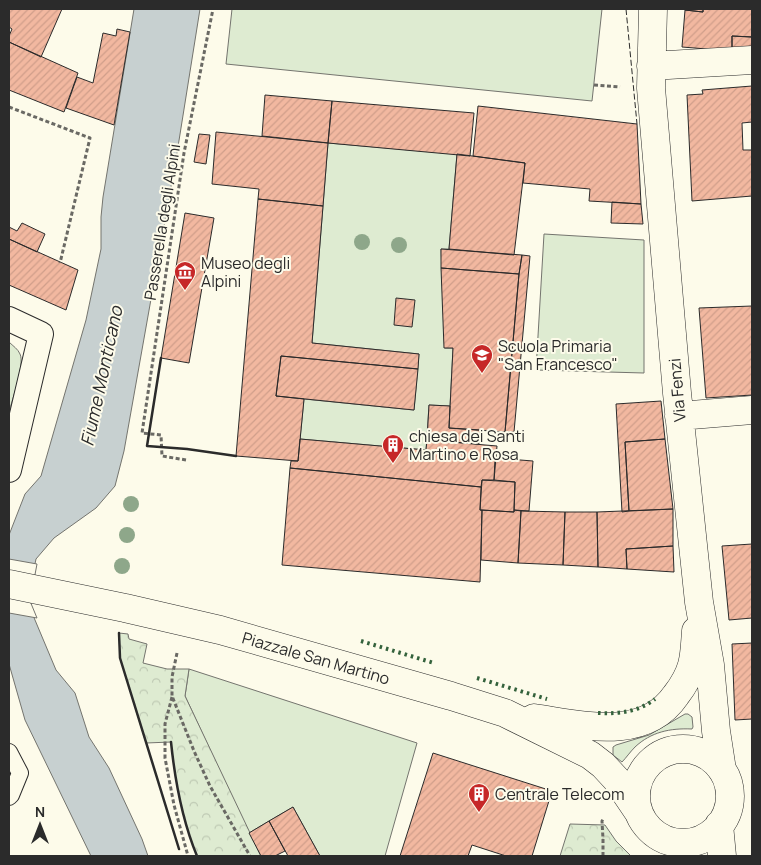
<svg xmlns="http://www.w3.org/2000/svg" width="761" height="865" viewBox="0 0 761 865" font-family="Manrope,sans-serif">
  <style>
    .green { fill: #deebd1; stroke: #74746e }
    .forest { fill: url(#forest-crowns); stroke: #74746e }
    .water { fill: #c7d0d0; stroke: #74746e }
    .pier { fill: #fdfbea; stroke: #74746e }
    .building { fill: url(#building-hatch); stroke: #2b2b2b }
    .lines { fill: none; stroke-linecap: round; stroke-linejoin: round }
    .service-casing { stroke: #2b2b2b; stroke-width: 18 }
    .pedestrian-casing { stroke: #2b2b2b; stroke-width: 26 }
    .minor-casing { stroke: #2b2b2b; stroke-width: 29 }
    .path { stroke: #6a6964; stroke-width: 3; stroke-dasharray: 4 2.5; stroke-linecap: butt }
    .service { stroke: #fdfbea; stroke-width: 16 }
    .pedestrian { stroke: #fdfbea; stroke-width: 24 }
    .minor { stroke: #fdfbea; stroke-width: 28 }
    .hedge { stroke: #34623c; stroke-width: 4; stroke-dasharray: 2.5 4; stroke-linecap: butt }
    .fence { stroke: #2b2b2b; stroke-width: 1; stroke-dasharray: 6 2.5; stroke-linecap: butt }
    .wall { stroke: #2b2b2b; stroke-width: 2.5 }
    .tree { fill: #8ea78a }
    .labels { text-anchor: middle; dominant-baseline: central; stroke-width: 4; stroke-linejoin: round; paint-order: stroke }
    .street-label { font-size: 16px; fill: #2b2b2b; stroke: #fdfbea }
    .poi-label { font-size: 16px; fill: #2b2b2b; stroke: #fdfbea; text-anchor: start }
    .water-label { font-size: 18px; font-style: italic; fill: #2b2b2b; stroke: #fdfbea }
  </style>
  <defs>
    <pattern id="forest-crowns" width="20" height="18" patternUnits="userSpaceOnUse" patternTransform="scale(1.25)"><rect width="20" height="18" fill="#deebd1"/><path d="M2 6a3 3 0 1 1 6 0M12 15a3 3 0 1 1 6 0" fill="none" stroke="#bfcab4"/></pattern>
    <pattern id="building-hatch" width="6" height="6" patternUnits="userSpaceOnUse" patternTransform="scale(1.25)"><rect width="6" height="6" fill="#f2b8a0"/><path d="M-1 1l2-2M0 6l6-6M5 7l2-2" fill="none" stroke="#d09e8a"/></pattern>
  </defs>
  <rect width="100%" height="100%" fill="#fdfbea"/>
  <path class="green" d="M232 9H602L592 101 226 64Z
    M328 143 457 154 449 249H441L445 348H453L450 406 429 405 426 450 300 439 304 399 414 410 419 354 312 343Z
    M544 234 644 240V373L536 370Z
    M9 342C13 346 18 349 20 354 25 364 12 400 9 412Z
    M189 669 417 743 385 856H320L293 807 249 833 185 696Z
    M685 714H688L692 717 693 727 692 729C670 728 651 732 635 747 630 752 626 758 622 762L613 755V747L616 745 649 735Z"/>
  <path class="forest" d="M119 633 128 634 129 639 147 644 143 663 167 669H189L185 696 261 856H197C182 820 175 781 171 742L146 743 120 658Z
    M570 824 605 825 616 841 631 856H560Z"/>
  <path class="water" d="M134 9H200L177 153 124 451 115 486 96 508 54 538 36 559 27 601 56 670 75 693 89 737 109 768 142 839 148 856H91L25 720 9 664V535L25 494 41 476 86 320 101 249V217L103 197Z"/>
  <path class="pier" d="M9 559 37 564 30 601 37 618 9 613Z"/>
  <path class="building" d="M9 9H62L41 57 9 42V36L12 29 9 27Z
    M685 9H703V12L685 10Z
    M703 9H752V37L732 36V51L682 47 685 10 703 12Z
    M117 29 130 32 114 125 66 108 77 77 93 83 103 33 116 36Z
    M732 36 752 37V50L732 51Z
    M9 42 78 73 64 112 9 90Z
    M752 86V122L742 123 743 150H752V196L692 201 687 95 703 94 702 90Z
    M265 95 332 101 328 143 262 136Z
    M332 101 474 113 470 156 328 143Z
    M478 106 637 124 641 204 589 201 590 189 523 183 525 163 473 156Z
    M216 132 328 143 323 206 258 199 259 189 212 184Z
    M199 134 210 135 206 164 194 162Z
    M457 154 525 163 514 255 449 249Z
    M258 199 323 206 312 343 419 354 418 369 281 356 276 396 304 399 298 461 236 456Z
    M612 202 641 204 643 224 611 223Z
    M185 213 214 218 189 363 161 358Z
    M22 223 45 234 37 252 9 239V227L17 231Z
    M9 239 78 270 66 310 9 285Z
    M441 249 522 255 519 274 441 268Z
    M522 255 530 256 514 432H505L519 274Z
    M441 268 519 274 505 432 449 428 453 348H444Z
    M396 298 415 300 412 327 394 325Z
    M752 306V395L706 398 699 308Z
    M281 356 418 369 414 410 276 396Z
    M661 401 665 439 625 442 629 511 622 512 616 404Z
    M429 405 450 406 449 428 480 430 479 444 427 440Z
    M300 439 426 450 427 440 497 446 494 480H482L481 487 290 468 291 461H298Z
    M665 439 673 509 629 511 625 442Z
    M495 458 533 461 529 511 514 510 515 482 494 480Z
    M290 468 481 487 480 510H482L480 582 282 565Z
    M482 480 515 482 514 512 480 510Z
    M673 509V546L626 549 627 569 598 567 597 512Z
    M482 510 514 512V510L521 511 518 563 481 560Z
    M521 511 565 512 563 565 518 563Z
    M565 512H597L598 567 563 565Z
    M752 544V618L729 620 722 546Z
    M673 546 674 572 627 569 626 549Z
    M752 643V719L735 720 732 644Z
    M433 753 552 791 532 856H506L472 845 468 856H400Z
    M293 807 320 856H288L269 821Z
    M269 821 285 851 275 856H261L249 833Z"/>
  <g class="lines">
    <g class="service-casing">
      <path id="service" d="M9 752 20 773 11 795 9 797"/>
    </g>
    <g class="pedestrian-casing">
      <path id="pedestrian" d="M9 319 41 334 9 470"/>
    </g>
    <g class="minor-casing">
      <path id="minor" d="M653 9 651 88 677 393 699 602 710 665 716 731 722 770
        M651 66 752 60
        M679 416 752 410
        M9 584 125 608 220 630 451 696 505 713 590 755 603 765 616 779 639 813
        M534 718C582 725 644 742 676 695 683 686 689 676 692 665 695 654 695 642 696 631
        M636 796a47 47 0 1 1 94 0a47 47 0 1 1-94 0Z
        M719 825 722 856"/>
    </g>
    <path class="path" d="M594 85 620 87
      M9 107 90 138 60 263
      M186 460 162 456 161 435 142 433 184 153 213 9
      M177 653 172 677V696L194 751 210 786 250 856
      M172 697 165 724V758L174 805 188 856
      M603 856V839L602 821 604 818"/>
    <use href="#service" class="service"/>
    <use href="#pedestrian" class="pedestrian"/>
    <use href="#minor" class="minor"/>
    <path class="hedge" d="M361 641 434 663
      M477 678 547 699
      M598 713C619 714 638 712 655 699"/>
    <path class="fence" d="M626 9 637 124"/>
    <path class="wall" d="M161 358 147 446 187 449 236 456
      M119 633 120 658 179 849
      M171 742C175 781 182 820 197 856"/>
  </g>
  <g class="tree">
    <circle cx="362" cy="242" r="8"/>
    <circle cx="399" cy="245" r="8"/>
    <circle cx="131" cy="504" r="8"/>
    <circle cx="127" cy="535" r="8"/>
    <circle cx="122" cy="566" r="8"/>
  </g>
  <defs>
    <g id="museum-pin" transform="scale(1.125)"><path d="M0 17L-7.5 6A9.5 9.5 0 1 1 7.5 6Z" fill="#c62828" stroke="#fdfbea"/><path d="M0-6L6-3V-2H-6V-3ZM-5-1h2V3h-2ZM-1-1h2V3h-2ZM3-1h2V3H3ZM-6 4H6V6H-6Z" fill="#fff"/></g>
    <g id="school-pin" transform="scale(1.125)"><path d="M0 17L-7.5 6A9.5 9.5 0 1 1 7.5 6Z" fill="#c62828" stroke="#fdfbea"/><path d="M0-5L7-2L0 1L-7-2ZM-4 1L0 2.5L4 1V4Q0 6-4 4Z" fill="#fff"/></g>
    <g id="building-pin" transform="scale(1.125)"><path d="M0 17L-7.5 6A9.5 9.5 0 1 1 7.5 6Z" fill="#c62828" stroke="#fdfbea"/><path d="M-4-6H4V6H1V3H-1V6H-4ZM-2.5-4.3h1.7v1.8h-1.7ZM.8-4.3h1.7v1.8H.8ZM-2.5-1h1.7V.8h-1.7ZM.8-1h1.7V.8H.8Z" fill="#fff"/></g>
  </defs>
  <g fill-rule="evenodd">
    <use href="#museum-pin" x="185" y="272"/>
    <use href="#school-pin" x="482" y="355"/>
    <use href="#building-pin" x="393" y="445"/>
    <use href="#building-pin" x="479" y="794"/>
  </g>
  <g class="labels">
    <g class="street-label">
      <text transform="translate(162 222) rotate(-81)">Passerella degli Alpini</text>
      <text transform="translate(677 390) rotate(-95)">Via Fenzi</text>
      <text transform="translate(316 658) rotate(16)">Piazzale San Martino</text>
    </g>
    <g class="poi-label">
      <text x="201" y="263">Museo degli<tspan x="201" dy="18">Alpini</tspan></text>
      <text x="498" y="346">Scuola Primaria<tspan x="498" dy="18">"San Francesco"</tspan></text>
      <text x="409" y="436">chiesa dei Santi<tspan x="409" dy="18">Martino e Rosa</tspan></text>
      <text x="495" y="794">Centrale Telecom</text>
    </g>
    <g class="water-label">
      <text transform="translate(101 376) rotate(-78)">Fiume Monticano</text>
    </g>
  </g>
  <rect width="761" height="865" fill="none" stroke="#2b2b2b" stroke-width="20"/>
  <g transform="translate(40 825)" stroke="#fdfbea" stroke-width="4" paint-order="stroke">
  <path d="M0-4L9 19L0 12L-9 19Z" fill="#2b2b2b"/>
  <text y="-8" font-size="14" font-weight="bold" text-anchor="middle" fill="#2b2b2b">N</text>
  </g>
</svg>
